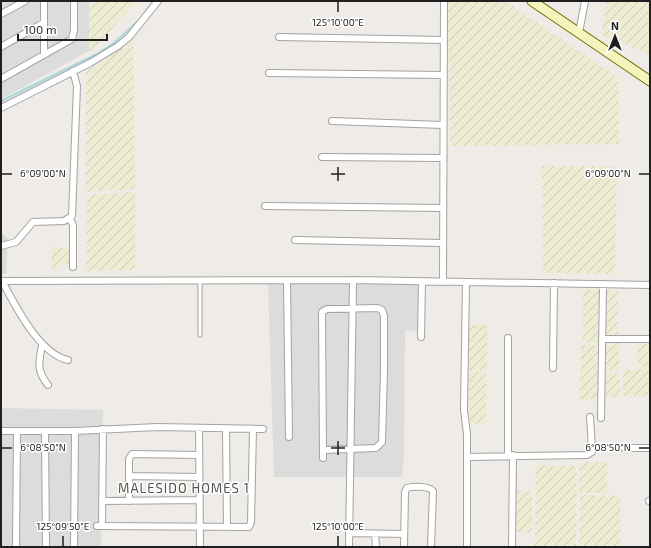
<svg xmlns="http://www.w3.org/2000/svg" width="651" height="548" viewBox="0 0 651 548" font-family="'Exo 2',sans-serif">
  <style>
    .residential { fill: #dddcdc }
    .farmland { fill: url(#farmland-furrows) }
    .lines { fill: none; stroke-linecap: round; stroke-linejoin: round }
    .stream { stroke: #a9d4da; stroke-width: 2 }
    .lane-casing { stroke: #a3a3a3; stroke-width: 5 }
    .street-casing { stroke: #a3a3a3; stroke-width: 8 }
    .secondary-casing { stroke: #6f710b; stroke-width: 11 }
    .lane { stroke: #fff; stroke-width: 3 }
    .street { stroke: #fff; stroke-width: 6 }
    .secondary { stroke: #f6f4bd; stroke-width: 9 }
    .ticks { fill: none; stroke: #1f1f1f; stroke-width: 1.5 }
    .labels { text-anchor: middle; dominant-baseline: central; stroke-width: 3; stroke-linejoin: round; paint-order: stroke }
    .neighbourhood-label { font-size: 13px; letter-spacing: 1px; fill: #525252; stroke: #fff }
    .ticks-label { font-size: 10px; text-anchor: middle; fill: #1f1f1f; stroke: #fff; stroke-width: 3; stroke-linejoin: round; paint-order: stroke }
  </style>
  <defs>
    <pattern id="farmland-furrows" width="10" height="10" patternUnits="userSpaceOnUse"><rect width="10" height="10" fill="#edecd2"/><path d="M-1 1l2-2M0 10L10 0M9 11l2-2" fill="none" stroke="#cbcab4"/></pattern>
  </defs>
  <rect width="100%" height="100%" fill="#efebe6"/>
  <path class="residential" d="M1 1H89V51L1 99Z
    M1 233 8 238 6 274H1Z
    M268 282 419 283V330L405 331 404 456 402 477H274Z
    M1 408 103 410 101 547H1Z"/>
  <path class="farmland" d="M89 1H136L96 47 89 51Z
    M448 1H505L618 78 619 144 450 146Z
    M607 1H650V54L601 35Z
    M133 40 135 189 85 192 86 72Z
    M542 165 617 167 615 274 543 273Z
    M135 192V270L86 271 87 195Z
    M52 247 70 249V264H61L54 269 52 267Z
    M583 289 618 291V344L583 342Z
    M469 325H487V370H469Z
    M637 344H650V367H638Z
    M581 345H602L601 399H580Z
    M604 345H619V370H604Z
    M650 369V395L623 396V370H621Z
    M469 372H486V424H470Z
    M604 373H620L621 397H603Z
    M579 462H607V493H579Z
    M536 465 577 466 576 547H535Z
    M514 491H532V532H514Z
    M580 495 620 496V547H579Z"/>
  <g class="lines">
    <path class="stream" d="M145 12 154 1
      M1 101 97 54 114 43 137 22"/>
    <g class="lane-casing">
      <path id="lane" d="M200 335V281"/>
    </g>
    <g class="street-casing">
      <path id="street" d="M44 1V54
        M1 14 25 1
        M579 33 585 1
        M279 37 444 40
        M1 47 43 23
        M269 73 444 75
        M1 79 72 39 74 30V1
        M1 108 90 63 118 46 129 37 158 1
        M332 121 443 125
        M322 157 442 158
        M265 206 443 208
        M70 219 73 225V267
        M295 240 442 243
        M1 246 16 242 33 222 64 221 72 216 77 86 73 71
        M1 281 353 280 650 285
        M2 281C15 305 39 354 68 360
        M287 281 289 437
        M443 282 444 1
        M466 282 464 410 467 434V547
        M421 337 422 281
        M602 339H650
        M42 345C39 362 36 370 48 385
        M553 368 554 283
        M601 418 603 284
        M199 428 200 547
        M226 429 227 527
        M1 431H75L157 427 263 429
        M45 431 46 547
        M624 448H650
        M508 455V338
        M467 457 587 455 592 452V449L590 417
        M323 458 322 312 327 309 378 308 382 310 384 316V370L382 442 376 448 324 450
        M129 476 199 477
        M102 501 200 500
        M129 501V459L132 454 199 455
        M649 501H650
        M97 526 249 527 251 522 253 429
        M102 526 103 429
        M349 533 404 534
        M375 534 376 547
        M16 547 17 431
        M74 547 75 431
        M349 547 353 280
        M404 547 405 492 407 488C414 486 429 486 433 491L431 547
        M512 547 513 455"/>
    </g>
    <g class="secondary-casing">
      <path id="secondary" d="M532 1 650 81"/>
    </g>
    <use href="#lane" class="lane"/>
    <use href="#street" class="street"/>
    <use href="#secondary" class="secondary"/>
  </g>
  <path class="ticks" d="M338 2V12M338 167V181M2 174H12M331 174H345M639 174H649M338 441V455M2 448H12M331 448H345M639 448H649M63 536V546M338 536V546"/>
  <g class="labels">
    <g class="neighbourhood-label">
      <text x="184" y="488">MALESIDO HOMES 1</text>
    </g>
  </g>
  <g class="ticks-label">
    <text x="338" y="26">125°10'00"E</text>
    <text x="43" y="177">6°09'00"N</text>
    <text x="608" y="177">6°09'00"N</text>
    <text x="43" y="451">6°08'50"N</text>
    <text x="608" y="451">6°08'50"N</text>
    <text x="63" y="530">125°09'50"E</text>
    <text x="338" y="530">125°10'00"E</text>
  </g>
  <rect width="651" height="548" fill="none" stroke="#1f1f1f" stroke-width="4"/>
  <g transform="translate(615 36)" stroke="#ffffff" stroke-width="3" paint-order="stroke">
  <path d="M0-3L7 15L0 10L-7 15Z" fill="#1f1f1f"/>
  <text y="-6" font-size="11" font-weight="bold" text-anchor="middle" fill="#1f1f1f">N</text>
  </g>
  <path d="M18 34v6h89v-6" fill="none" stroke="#1f1f1f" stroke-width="2"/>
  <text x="24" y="34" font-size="12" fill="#1f1f1f" stroke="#ffffff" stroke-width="3" paint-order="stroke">100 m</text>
</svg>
